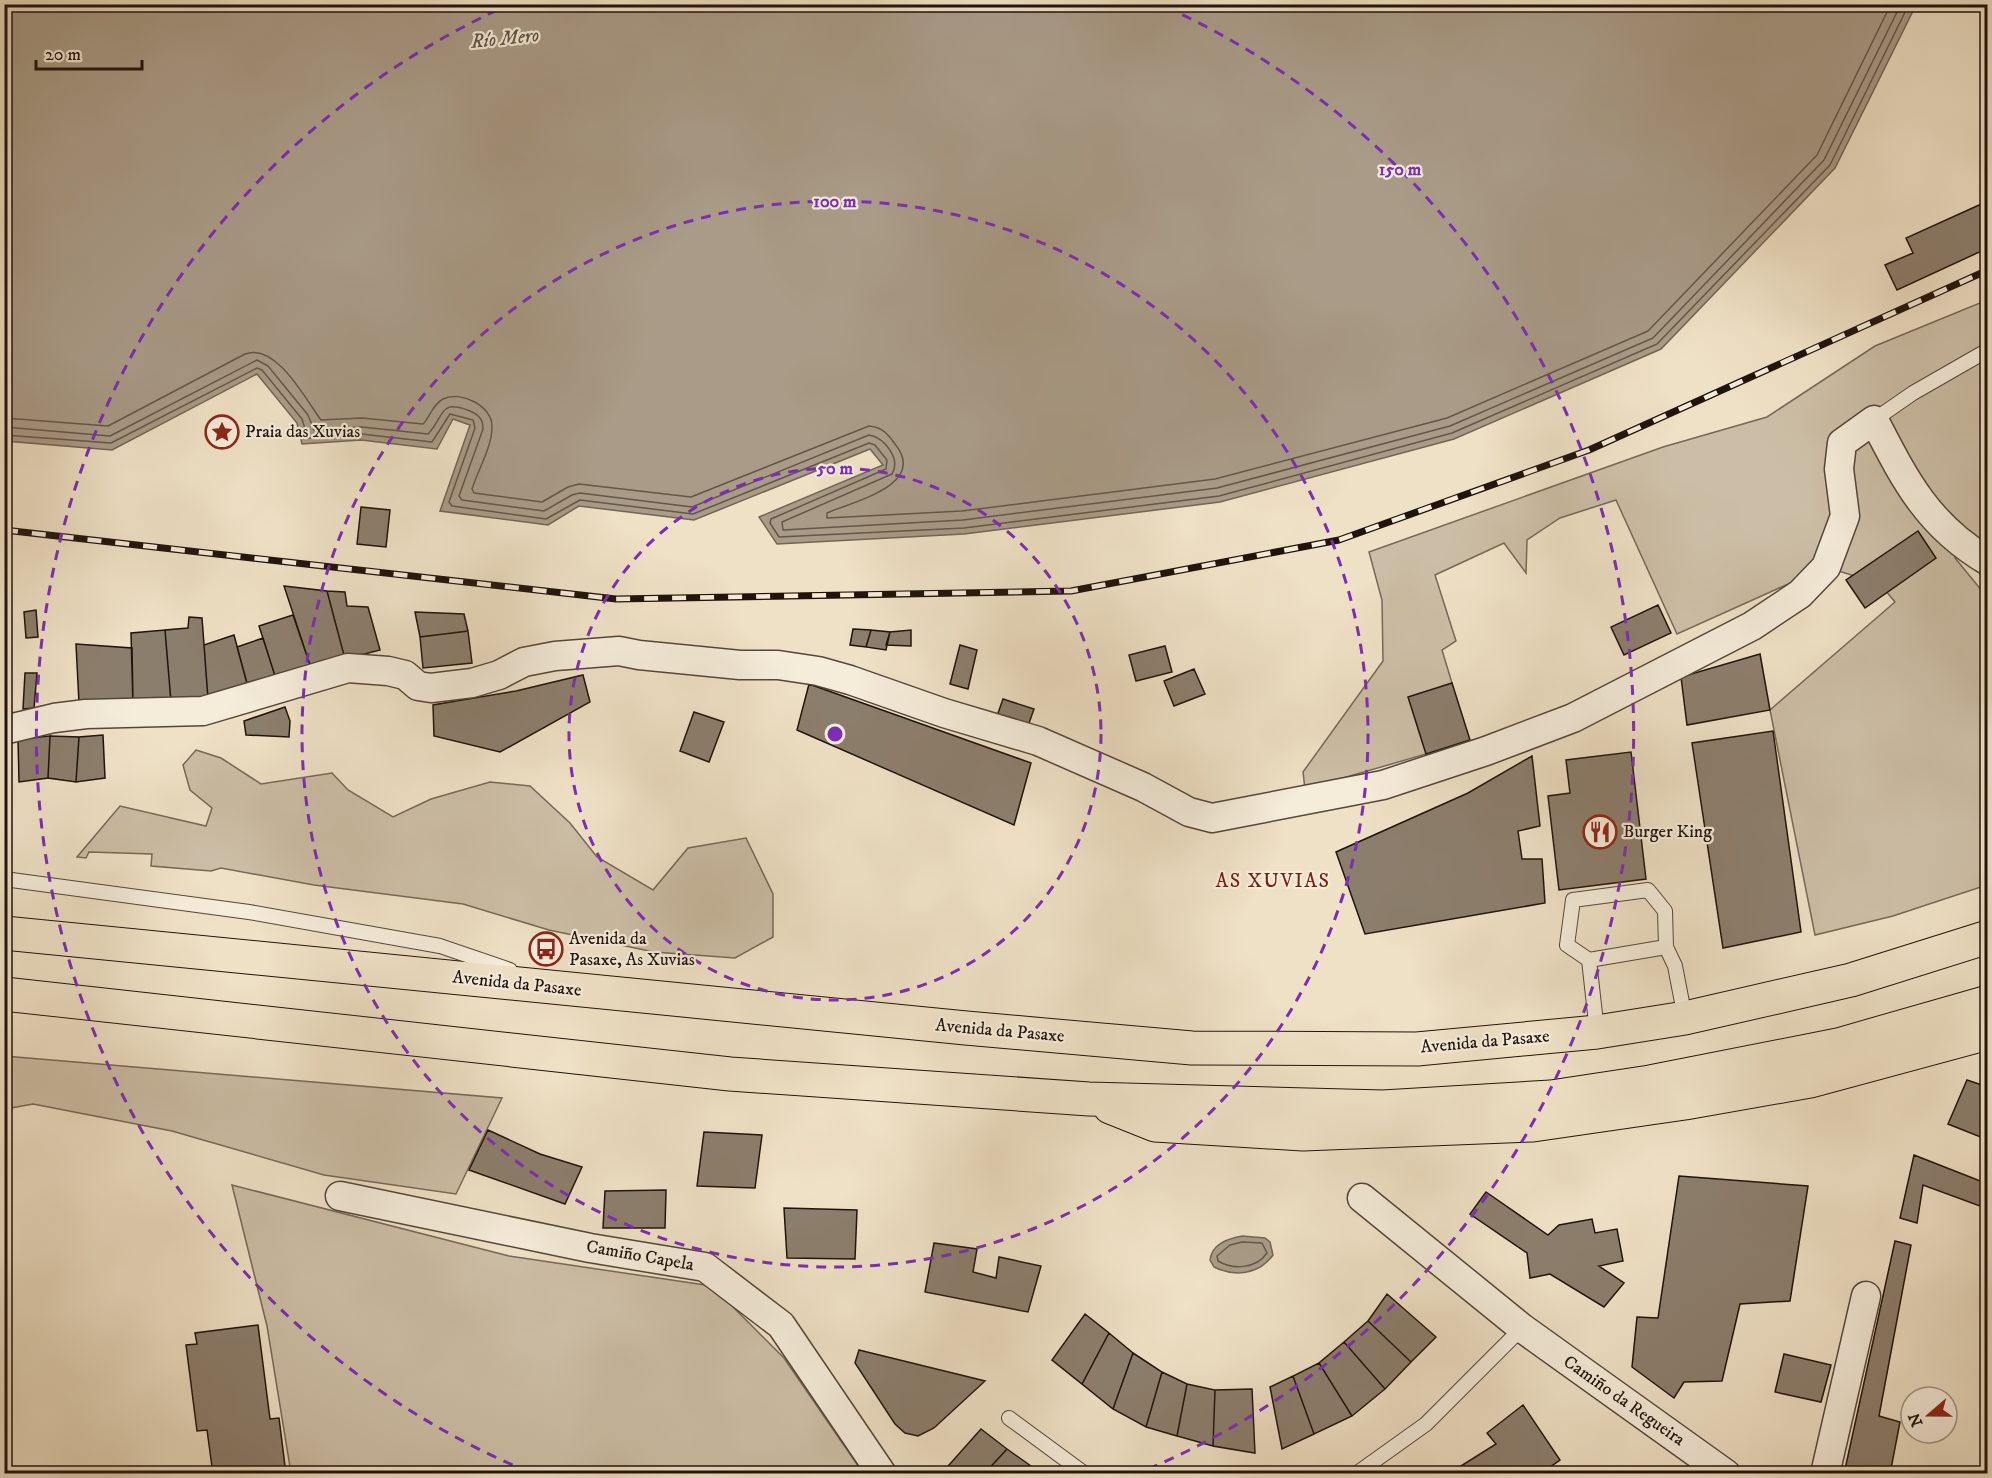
<svg xmlns="http://www.w3.org/2000/svg" width="1992" height="1478" viewBox="0 0 1992 1478" font-family="'IM FELL DW Pica',serif">
  <style>
    .green { fill: #ccbea6; stroke: #766859; stroke-width: 1.5 }
    .water { fill: #a99b87; stroke: #726556; stroke-width: 1.5 }
    .lines { fill: none; stroke-linecap: round; stroke-linejoin: round }
    .shore { stroke: #64574a; stroke-width: 1.5 }
    .building { fill: #8c7e6d; stroke: #20130c; stroke-width: 1.5 }
    .lane-casing { stroke: #54463a; stroke-width: 16 }
    .street-casing { stroke: #54463a; stroke-width: 31 }
    .primary-casing { stroke: #20130c; stroke-width: 35 }
    .lane { stroke: #f5ecda; stroke-width: 14 }
    .street { stroke: #f5ecda; stroke-width: 28 }
    .primary { stroke: #efe1c6; stroke-width: 33 }
    .rail-casing { stroke: #20130c; stroke-width: 7 }
    .rail { stroke: #f5ecda; stroke-width: 4.5; stroke-dasharray: 14; stroke-linecap: butt }
    .ring { fill: none; stroke: #7b2cbf; stroke-width: 3; stroke-dasharray: 10 8 }
    .labels { text-anchor: middle; dominant-baseline: central; stroke-width: 4.5; stroke-linejoin: round; paint-order: stroke }
    .poi-label { font-size: 18px; fill: #20130c; stroke: #f5ecda; text-anchor: start }
    .street-label { font-size: 18px; fill: #20130c; stroke: #f5ecda }
    .water-label { font-size: 20px; font-style: italic; fill: #5e5043; stroke: #f5ecda }
    .neighbourhood-label { font-size: 20px; letter-spacing: 1.5px; fill: #7a1f14; stroke: #f5ecda }
    .centre { fill: #7b2cbf; stroke: #f5ecda; stroke-width: 3 }
    .ring-label { font-size: 18px; text-anchor: middle; font-weight: bold; fill: #7b2cbf; stroke: #f5ecda; stroke-width: 4.5; stroke-linejoin: round; paint-order: stroke }
  </style>
  <rect width="100%" height="100%" fill="#efe1c6"/>
  <filter id="stains"><feTurbulence type="fractalNoise" baseFrequency=".00333" numOctaves="4"/><feColorMatrix values="0 0 0 0 .2 0 0 0 0 .09 0 0 0 0 .02 0 0 0 .5 -.17"/></filter>
  <radialGradient id="worn" r=".72"><stop offset=".6" stop-color="#630" stop-opacity="0"/><stop offset="1" stop-color="#630" stop-opacity=".3"/></radialGradient>
  <path class="green" d="M1987 300V553L1955 558 1987 597V885L1893 916 1815 935 1770 710 1895 602 1880 584 1826 567 1677 634 1616 500 1560 518 1527 540 1526 573 1504 543 1435 575 1456 641 1442 650 1452 683 1426 754 1305 789 1303 772 1383 661 1382 600 1369 552 1663 447 1767 417 1875 346Z
    M196 750 221 758 261 784 332 773 348 790 393 817 431 799 490 782 530 786 570 823 597 857 653 890 688 848 746 838 773 894V937L735 958 654 952 549 930 463 904 314 885 221 868 211 871 151 866 152 854 89 852 86 858 77 857 120 806 206 826 212 808 190 790 183 765Z
    M4 1056 502 1098 456 1194 324 1175 172 1131 33 1104 5 1109Z
    M232 1185 509 1256 712 1286 784 1358 863 1473H291L267 1326Z"/>
  <path class="water" d="M4 5 5 4 1916 5 1835 168 1661 349 1454 439 1220 502 964 534 777 544 759 517 883 465 870 449 694 520 579 506 548 525 440 511 470 425 453 419 437 449 361 440 302 444 297 423 257 374 112 450 5 441Z
    M1242 1236 1265 1238 1270 1242 1273 1255C1259 1275 1234 1277 1214 1267L1210 1260C1212 1244 1227 1239 1242 1236Z"/>
  <g class="lines">
    <path class="shore" d="M4 418 108 426 245 354C276 342 306 400 321 420L362 418 423 424C430 417 432 405 443 399 460 390 493 406 492 427 492 447 478 470 472 489L474 493 542 502 568 487 579 484 691 497 869 426C882 427 888 434 895 444 928 485 854 501 827 513V518L962 511 1215 479 1447 418 1648 331 1817 155 1891 4
      M4 427 110 436 257 360 268 366 308 415 314 430 362 427 428 434C445 417 438 398 470 411 479 415 483 419 483 429L459 496 462 500 544 511 572 495 580 493 692 507 869 435C885 438 901 459 892 474L782 522 783 530 963 520 1217 488 1450 426 1653 338 1824 160 1901 4
      M4 435 111 443 257 368 262 370 302 419 308 438 361 434 432 442 450 414 473 420 475 428 449 502 452 506 546 519 580 500 693 514 869 443 875 445 887 460 886 469 771 519 770 523 779 537 964 528 1219 496 1452 433 1657 344 1830 165 1909 4
      M1242 1242 1262 1243 1267 1253C1256 1269 1233 1270 1218 1261L1217 1256 1230 1245Z"/>
  </g>
  <path class="building" d="M1988 201V248L1897 290 1885 265 1913 253 1906 238Z
    M361 507 390 510 386 547 357 544Z
    M1918 531 1936 558 1865 608 1846 580Z
    M284 586 327 591 345 659 311 668Z
    M327 591 345 592 347 606 368 607 380 650 345 659Z
    M1658 605 1671 633 1624 655 1611 627Z
    M36 610 38 637 26 638 24 612Z
    M415 612 464 614 468 631 420 637Z
    M293 615 311 668 276 679 259 626Z
    M189 617 202 618 208 699 171 702 165 630 188 628Z
    M853 629 871 630 866 647 850 645Z
    M165 630 171 702 133 704 131 633Z
    M871 630 890 632 886 650 866 647Z
    M911 630V646L886 645 890 632Z
    M468 631 472 663 423 668 420 637Z
    M234 635 248 687 208 699 204 645Z
    M263 638 276 679 248 687 237 647Z
    M76 644 132 648 133 704 79 703Z
    M960 645 977 650 968 689 950 684Z
    M1165 646 1172 672 1136 681 1129 655Z
    M1760 654 1770 710 1687 725 1681 677Z
    M1194 669 1205 694 1174 706 1164 681Z
    M25 673H37L34 708 23 709Z
    M583 675 590 702 500 752 434 736 433 705 516 691Z
    M1452 683 1470 740 1426 754 1408 697Z
    M809 684 1031 763 1014 825 797 730Z
    M1003 699 1034 709 1028 726 997 716Z
    M285 707 290 721 289 737 246 735 244 721Z
    M694 712 724 722 709 762 680 751Z
    M1773 731 1801 932 1723 948 1692 743Z
    M103 735 105 778 76 782 79 737Z
    M50 736 48 778 19 782 18 739Z
    M50 736 79 737 76 782 48 778Z
    M1631 752 1646 879 1559 890 1548 796 1570 793 1566 760Z
    M1532 756 1540 826 1518 831 1522 859H1542L1545 903 1365 934 1336 852 1468 793Z
    M1967 1080 1988 1087V1140L1948 1124Z
    M488 1130 540 1154 582 1167 565 1204 469 1170Z
    M704 1132 762 1135 755 1188 697 1186Z
    M1914 1155 1988 1184V1209L1923 1185 1917 1223 1900 1218Z
    M1679 1176 1808 1186 1790 1301 1740 1304 1722 1381 1684 1382 1674 1398 1632 1367 1637 1317 1658 1318Z
    M666 1190 665 1228H603L605 1191Z
    M1486 1192 1548 1235 1559 1225 1592 1219 1595 1233 1617 1229 1623 1261 1599 1266 1624 1283 1604 1307 1550 1274 1530 1278 1527 1253 1470 1214Z
    M784 1208 857 1210 855 1259 787 1258Z
    M1895 1241 1911 1245 1879 1416 1900 1422 1890 1474H1844Z
    M934 1243 977 1249 973 1272 996 1278 999 1257 1041 1266 1028 1312 925 1292Z
    M1387 1294 1436 1337 1411 1362 1368 1321Z
    M1085 1314 1109 1333 1082 1384 1052 1360Z
    M1368 1321 1411 1362 1385 1389 1344 1342Z
    M258 1325 270 1419 279 1418 286 1474H213L207 1430 197 1431 186 1345 197 1344 195 1333Z
    M1109 1333 1133 1353 1113 1409 1082 1384Z
    M1344 1342 1385 1389 1352 1416 1319 1363Z
    M859 1350 985 1381 934 1428 918 1436 905 1433 895 1424 855 1363Z
    M1133 1353 1162 1372 1146 1427 1113 1409Z
    M1784 1354 1831 1365 1821 1402 1775 1392Z
    M1319 1363 1352 1416 1314 1434 1293 1376Z
    M1162 1372 1187 1384 1177 1436 1146 1427Z
    M1293 1376 1314 1434 1282 1449 1270 1387Z
    M1187 1384 1215 1390 1213 1446 1177 1436Z
    M1252 1389 1255 1453 1213 1446 1215 1390Z
    M1523 1405 1560 1460 1540 1474H1469L1461 1466 1496 1444 1487 1433Z
    M981 1429 1007 1449 984 1474H941Z
    M1007 1449 1038 1471 984 1474Z"/>
  <g class="lines">
    <g class="lane-casing">
      <path id="lane" d="M1874 420 1913 393 1988 350
        M4 879 249 912 440 946 510 970
        M1589 960 1567 945 1573 900 1648 890 1665 911 1666 947
        M1597 1032 1589 960 1666 947 1675 966 1685 1018
        M1009 1418 1085 1474
        M1356 1474 1426 1424 1522 1328"/>
    </g>
    <g class="street-casing">
      <path id="street" d="M4 730 54 718 86 714 203 711 348 668 388 671 405 675 418 686 431 688 472 683 499 675 524 662 555 656 619 651 639 655 740 665H778L818 671 850 680 944 713 1038 741 1143 787 1189 812 1212 818 1383 785 1486 751 1573 718 1752 626 1800 594 1826 567 1845 516 1839 469 1842 443 1874 420C1905 480 1928 526 1988 561
        M340 1196 590 1248 705 1267 781 1325 882 1474
        M1362 1198 1522 1328 1726 1474
        M1825 1474 1866 1296"/>
    </g>
    <g class="primary-casing">
      <path id="primary" d="M4 933 966 1028 1192 1048 1417 1049 1597 1032 1685 1018 1851 980 1988 937
        M4 994 730 1074 1089 1099 1383 1107 1551 1097 1650 1082 1838 1045 1988 1002
        M1110 1107 1155 1125 1303 1134 1533 1125 1685 1103 1810 1081 1988 1033"/>
    </g>
    <use href="#lane" class="lane"/>
    <use href="#street" class="street"/>
    <use href="#primary" class="primary"/>
    <g class="rail-casing">
      <path id="rail" d="M4 530 616 599 1071 591 1339 540 1589 450 1988 270"/>
    </g>
    <use href="#rail" class="rail"/>
  </g>
  <g class="ring">
    <circle cx="835" cy="734" r="266"/>
    <circle cx="835" cy="734" r="533"/>
    <path d="M529 1472A799 799 0 0 1 504 7M1166 7A799 799 0 0 1 1141 1472"/>
  </g>
  <defs>
    <g id="sight-ring" transform="scale(1.725)"><circle r="9.5" fill="#f5ecda" stroke="#8f2418" stroke-width="1.5"/><path d="M0-6L1.8-2.2L6-1.7L2.9 1.2L3.7 5.4L0 3.3L-3.7 5.4L-2.9 1.2L-6-1.7L-1.8-2.2Z" fill="#8f2418"/></g>
    <g id="restaurant-ring" transform="scale(1.725)"><circle r="9.5" fill="#f5ecda" stroke="#8f2418" stroke-width="1.5"/><path d="M-5-6h1v4h1v-4h1v4h1v-4h1v5L-1.5 .5V6h-2V.5L-5-1ZM5-6V6H3V1.5H1.5Q1.5-4 5-6Z" fill="#8f2418"/></g>
    <g id="bus-ring" transform="scale(1.725)"><circle r="9.5" fill="#f5ecda" stroke="#8f2418" stroke-width="1.5"/><path d="M-5-6H5V4H4V6H2V4H-2V6H-4V4H-5ZM-3.5-4V0h7V-4ZM-3.5 1.2v1.5H-2V1.2ZM2 1.2v1.5H3.5V1.2Z" fill="#8f2418"/></g>
  </defs>
  <g fill-rule="evenodd">
    <use href="#sight-ring" x="222" y="432"/>
    <use href="#restaurant-ring" x="1600" y="832"/>
    <use href="#bus-ring" x="546" y="949"/>
  </g>
  <g class="labels">
    <g class="poi-label">
      <text x="245" y="432">Praia das Xuvias</text>
      <text x="1623" y="832">Burger King</text>
      <text x="569" y="939">Avenida da<tspan x="569" dy="21">Pasaxe, As Xuvias</tspan></text>
    </g>
    <g class="street-label">
      <text transform="translate(517 984) rotate(6)">Avenida da Pasaxe</text>
      <text transform="translate(1000 1031) rotate(5)">Avenida da Pasaxe</text>
      <text transform="translate(1485 1042) rotate(-5)">Avenida da Pasaxe</text>
      <text transform="translate(640 1256) rotate(10)">Camiño Capela</text>
      <text transform="translate(1624 1401) rotate(35)">Camiño da Regueira</text>
    </g>
    <g class="water-label">
      <text transform="translate(505 39) rotate(-6)">Río Mero</text>
    </g>
    <g class="neighbourhood-label">
      <text x="1273" y="881">AS XUVIAS</text>
    </g>
  </g>
  <circle cx="835" cy="734" r="9" class="centre"/>
  <g class="ring-label">
    <text x="1400" y="175">150 m</text>
    <text x="835" y="207">100 m</text>
    <text x="835" y="474">50 m</text>
  </g>
  <rect width="1992" height="1478" fill="none" stroke="#efe1c6" stroke-width="24"/>
  <rect x="6" y="6" width="1980" height="1466" fill="none" stroke="#20130c" stroke-width="3"/>
  <rect x="12" y="12" width="1968" height="1454" fill="none" stroke="#20130c" stroke-width="1.5"/>
  <g transform="translate(1929 1415) rotate(250)"><circle r="28" fill="#f5ecda" stroke="#a09588" stroke-width="1.5"/>
  <path d="M0-4.5L10 22L0 15L-10 22Z" fill="#8f2418"/>
  <text y="-9" font-size="16" font-weight="bold" text-anchor="middle" fill="#20130c">N</text>
  </g>
  <path d="M36 60v9h106v-9" fill="none" stroke="#20130c" stroke-width="3"/>
  <text x="45" y="60" font-size="18" fill="#20130c" stroke="#f5ecda" stroke-width="4.5" paint-order="stroke">20 m</text>
  <rect width="100%" height="100%" filter="url(#stains)"/>
  <rect width="100%" height="100%" fill="url(#worn)"/>
</svg>
